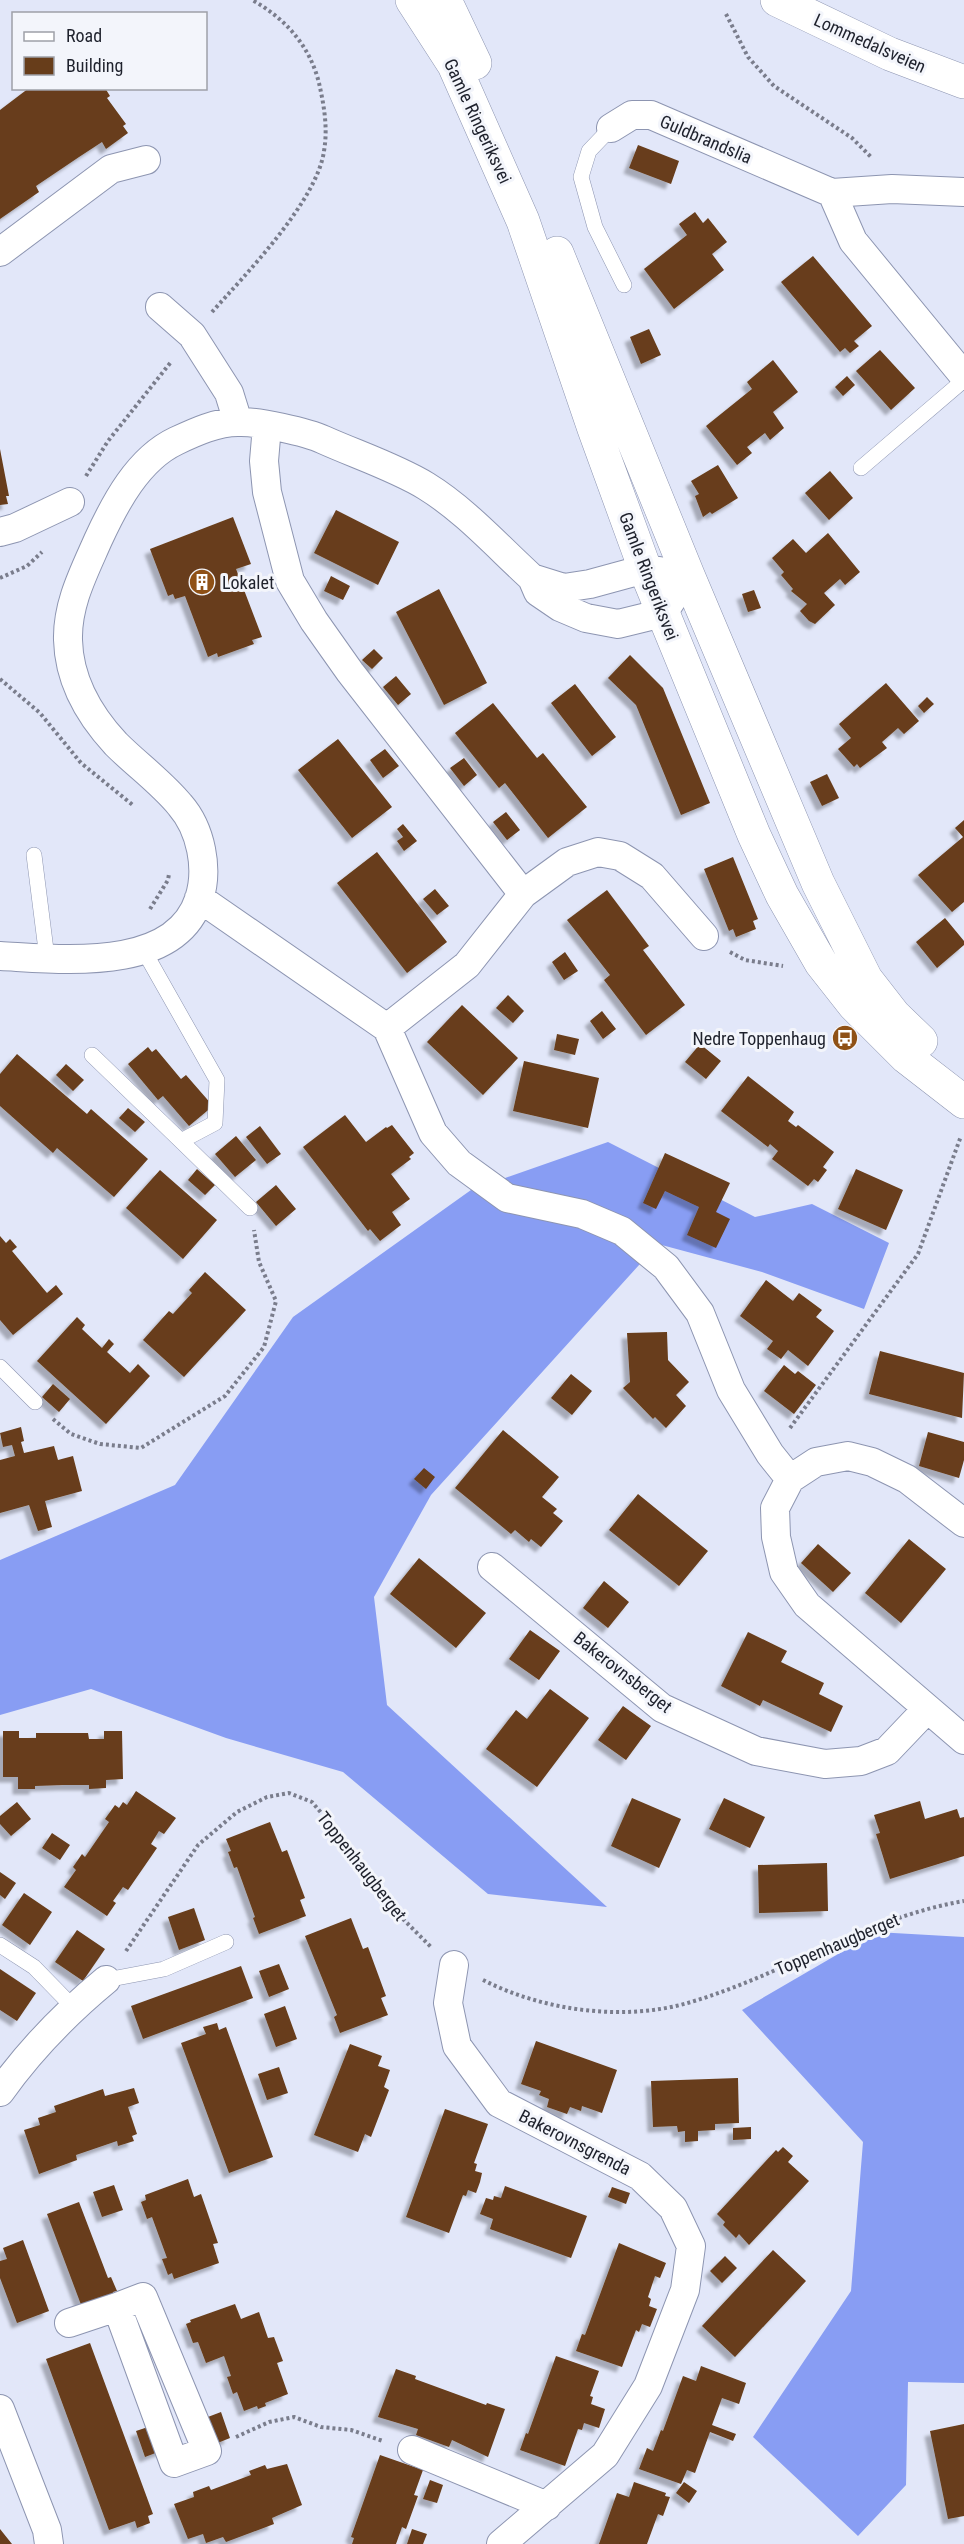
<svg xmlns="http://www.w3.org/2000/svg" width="964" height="2544" viewBox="0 0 964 2544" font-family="'Roboto Condensed',sans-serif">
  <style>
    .forest { fill: #889df3 }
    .building { fill: #673d1a; filter: url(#shadow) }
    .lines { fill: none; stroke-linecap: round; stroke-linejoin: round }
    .service-casing { stroke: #8d95b1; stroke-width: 16 }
    .minor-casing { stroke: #8d95b1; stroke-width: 30 }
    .secondary-casing { stroke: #8d95b1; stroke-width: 34 }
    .primary-casing { stroke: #8d95b1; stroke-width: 34 }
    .path { stroke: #7a7d8c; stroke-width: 4; stroke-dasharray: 3 3; stroke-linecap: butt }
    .service { stroke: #fff; stroke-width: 15 }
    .minor { stroke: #fff; stroke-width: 28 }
    .secondary { stroke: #fff; stroke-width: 33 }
    .primary { stroke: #fff; stroke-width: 33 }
    .labels { text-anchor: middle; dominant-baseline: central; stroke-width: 6; stroke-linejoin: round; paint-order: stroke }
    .street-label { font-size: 18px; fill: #1e212c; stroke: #f3f5fb }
    .poi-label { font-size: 18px; fill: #1e212c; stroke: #f3f5fb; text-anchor: start }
  </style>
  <defs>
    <filter id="shadow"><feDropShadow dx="-5.5" dy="5.5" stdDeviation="1.5" flood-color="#0004"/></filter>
  </defs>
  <rect width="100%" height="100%" fill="#e2e7f9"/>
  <path class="forest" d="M608 1142 755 1217 812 1204 889 1243 864 1309 762 1272 658 1244 431 1495 374 1597 387 1705 607 1907 488 1894 343 1772 226 1738 91 1689 0 1715V1560L175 1485 293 1317 471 1190Z
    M876 1932 964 1937V2383L908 2382 906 2485 858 2536 753 2437 851 2291 863 2142 742 2010Z"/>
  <path class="building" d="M29 88H105L110 96 107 98 126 124 123 126 128 133 106 149 102 142 79 157 36 186 39 192 0 219V110Z
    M638 145 679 161 671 184 629 168Z
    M695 212 703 223 708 218 727 242 712 254 724 270 674 309 644 269 687 235 679 224Z
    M813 256 872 326 854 341 859 346 850 353 845 348 840 352 781 282Z
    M649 329 661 355 641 364 630 337Z
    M880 350 915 388 891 410 856 371Z
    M773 360 798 392 773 412 784 428 770 440 765 433 747 447 752 453 737 465 706 426 752 389 747 382Z
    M847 376 855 385 843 396 835 387Z
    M0 449 9 496H6L8 504 0 505Z
    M718 465 738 498 712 514 710 512 703 517 695 496 699 494 691 481Z
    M830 471 853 498 829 520 805 493Z
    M336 510 399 542 378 585 314 553Z
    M233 517 251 564 236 569 262 637 252 640 254 644 218 657 217 653 208 657 185 596 175 599 173 594 168 596 150 549Z
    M828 533 860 572 845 585 840 579 824 593 835 605 815 624 809 621 800 611 807 604 791 591 793 589 781 575 784 572 772 558 793 539 806 553Z
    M331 576 350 586 343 600 324 591Z
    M439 589 487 683 444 705 396 612Z
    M754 590 761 608 748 612 742 594Z
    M374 649 383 658 372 669 362 660Z
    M630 655 663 688 710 803 681 815 636 705 608 678Z
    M396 676 411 694 398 705 383 687Z
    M886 683 919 721 904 734 898 728 882 742 887 748 860 768 857 764 854 767 838 749 851 738 839 724Z
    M575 684 616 737 592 756 551 703Z
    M927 697 934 704 924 713 918 706Z
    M493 703 537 758 543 753 587 807 548 838 505 783 499 788 455 733Z
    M338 739 392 807 352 838 298 770Z
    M385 749 399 766 383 778 370 760Z
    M464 758 477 775 464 786 450 768Z
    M827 774 839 798 822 806 810 782Z
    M506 812 520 830 507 840 493 822Z
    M964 820V902L952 912 918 875 963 837 955 828Z
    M403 824 417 841 404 851 397 841 403 837 397 829Z
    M377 852 447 942 407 973 337 883Z
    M733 857 758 919 753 921 756 929 736 937 733 929 729 931 704 869Z
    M435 889 449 906 437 915 423 899Z
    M607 890 649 946 643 950 685 1005 646 1035 604 980 610 975 567 920Z
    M945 918 964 941V945L937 968 916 942Z
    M565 952 578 971 564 980 552 962Z
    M508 995 524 1011 513 1023 496 1008Z
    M462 1005 518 1058 483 1095 427 1042Z
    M602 1011 616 1029 603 1039 590 1021Z
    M557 1034 579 1039 575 1055 554 1050Z
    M700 1044 721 1061 706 1079 685 1062Z
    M148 1047 152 1052 156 1049 181 1079 186 1075 213 1106 189 1126 163 1096 158 1100 128 1064Z
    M17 1054 87 1114 91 1109 148 1159 114 1197 57 1148 53 1153 0 1106V1074Z
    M524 1061 599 1078 588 1128 513 1111Z
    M66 1064 84 1080 73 1091 56 1075Z
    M748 1076 794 1112 788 1121 796 1127 798 1125 834 1152 823 1167 827 1170 818 1182 814 1179 808 1186 772 1159 778 1151 770 1144 768 1147 721 1111Z
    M128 1108 145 1122 135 1132 119 1118Z
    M345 1115 366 1142 386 1127 387 1128 392 1125 414 1153 409 1157 411 1159 391 1174 410 1199 392 1212 401 1225 380 1241 370 1229 368 1231 303 1147Z
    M260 1126 281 1154 267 1164 246 1137Z
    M236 1136 256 1160 235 1177 215 1154Z
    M665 1153 730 1183 716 1212 730 1219 716 1248 687 1235 699 1207 665 1191 656 1209 643 1203Z
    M197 1169 215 1185 205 1195 188 1180Z
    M856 1169 903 1190 886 1230 838 1209Z
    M160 1170 217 1220 183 1259 126 1208Z
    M276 1185 296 1209 276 1226 256 1202Z
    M0 1236 6 1243 10 1239 17 1247 12 1251 47 1293 56 1285 63 1294 13 1335 0 1320Z
    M205 1272 246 1310 184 1377 143 1340 169 1311 173 1314 192 1293 189 1290Z
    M766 1280 793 1301 799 1293 822 1310 816 1317 834 1331 808 1366 788 1350 781 1359 767 1349 773 1341 740 1316Z
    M77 1317 85 1325 82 1329 102 1348 109 1339 114 1344 107 1352 130 1373 138 1364 150 1376 106 1424 37 1361Z
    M667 1332 668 1360 689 1382 676 1395 686 1406 666 1428 655 1417 653 1419 623 1388 630 1382 627 1333Z
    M880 1351 964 1373 962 1418 869 1394Z
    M784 1365 795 1374 798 1371 816 1385 794 1414 764 1391Z
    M571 1374 592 1391 572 1415 551 1398Z
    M53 1384 70 1399 59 1412 42 1397Z
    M21 1427 24 1441 21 1442 24 1453 54 1446 58 1460 73 1456 82 1491 45 1501 52 1527 38 1531 29 1505 0 1513V1460L15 1456 12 1445 3 1447 0 1433Z
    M503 1430 559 1477 542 1497 557 1509 553 1513 563 1521 541 1547 531 1539 529 1542 515 1530 511 1534 455 1488Z
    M928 1432 964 1442V1460L959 1478 919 1466Z
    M424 1468 435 1477 426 1489 414 1479Z
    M638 1494 708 1551 679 1586 609 1530Z
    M909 1539 946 1569 901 1623 865 1593Z
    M818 1544 851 1573 833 1592 801 1563Z
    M419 1558 486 1613 456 1648 390 1594Z
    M604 1581 629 1602 608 1628 583 1608Z
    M530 1630 560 1651 539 1680 509 1659Z
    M748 1632 787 1651 781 1662 824 1683 819 1694 843 1706 831 1732 763 1700 760 1706 721 1686Z
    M550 1689 589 1718 537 1787 486 1749 516 1710 527 1719Z
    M623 1706 651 1726 626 1760 598 1740Z
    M3 1731H19V1738H36V1733H88L89 1739H104V1731H122L123 1779 106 1780V1788L89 1789V1785H63L35 1786V1789H18V1777H3Z
    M136 1791 176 1818 164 1834 159 1831 151 1844 157 1848 128 1890 123 1887 113 1901 116 1903 107 1916 64 1887 76 1870 73 1867 82 1854 85 1857 109 1822 105 1819 115 1805 119 1808 123 1802 127 1805Z
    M632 1798 681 1819 659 1868 611 1846Z
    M724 1798 765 1817 750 1848 709 1829Z
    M920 1801 925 1819 957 1809 960 1818 964 1817V1856L890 1879 876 1834 880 1833 874 1815Z
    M17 1802 31 1819 11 1836 0 1824V1816Z
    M270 1822 282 1852 287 1850 305 1898 300 1900 306 1916 259 1934 253 1918 255 1917 237 1867 234 1868 228 1852 231 1851 226 1839Z
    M52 1833 70 1845 60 1860 42 1848Z
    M827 1863 828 1911 759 1913 758 1865Z
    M0 1872 16 1883 5 1899 0 1895Z
    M24 1893 52 1912 30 1945 2 1925Z
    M194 1908 205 1940 179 1950 168 1917Z
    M351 1918 363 1949 368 1947 386 1996 381 1998 388 2015 340 2033 334 2017 337 2015 305 1936Z
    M77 1930 105 1949 83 1981 55 1962Z
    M279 1964 289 1989 269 1997 259 1971Z
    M241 1966 253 1998 143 2039 131 2006Z
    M0 1969 36 1993 17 2021 0 2010Z
    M285 2006 297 2039 276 2047 264 2014Z
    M217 2023 219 2030 226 2027 273 2157 229 2173 181 2043 206 2034 203 2027Z
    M536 2041 617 2070 602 2113 582 2106 581 2111 570 2107 567 2114 547 2107 549 2099 539 2095 541 2091 521 2084Z
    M350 2044 382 2056 378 2066 390 2070 384 2087 389 2090 371 2137 365 2134 358 2152 314 2135Z
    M279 2067 288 2093 267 2100 258 2074Z
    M738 2078 739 2123 715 2124V2130L698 2131V2141L685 2142V2131L678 2132 677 2126 653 2127 651 2081Z
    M134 2088 139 2103 128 2107 137 2134 132 2136 134 2141 118 2146 117 2141 76 2155 77 2160 39 2174 24 2130 40 2125 38 2118 56 2112 54 2106 103 2089 105 2096Z
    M445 2109 488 2124 474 2163 477 2164 475 2171 482 2173 480 2182 476 2193 468 2190 466 2196 463 2195 449 2233 406 2217Z
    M751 2127V2139L733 2140V2128Z
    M783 2147 793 2156 788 2162 809 2181 749 2245 739 2234 736 2238 723 2225 725 2222 717 2214 776 2150 778 2152Z
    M188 2179 194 2197 201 2194 218 2243 213 2244 219 2263 174 2279 172 2273 168 2275 162 2259 167 2258 152 2217 147 2219 141 2202 146 2200 145 2195Z
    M114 2185 123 2210 102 2217 93 2192Z
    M505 2186 587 2216 571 2258 490 2229 493 2219 480 2214 486 2198 493 2200 494 2196 501 2198Z
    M612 2187 630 2193 626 2204 608 2197Z
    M79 2202 108 2278 111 2277 117 2291 113 2292 115 2298 83 2310 47 2214Z
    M23 2240 49 2311 17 2323 0 2278V2261L7 2259 3 2248Z
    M619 2243 666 2263 660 2278 655 2276 648 2297 651 2299 649 2306 657 2309 650 2327 642 2324 639 2332 636 2330 622 2367 576 2351 582 2334 585 2335Z
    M773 2250 806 2281 735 2357 702 2326Z
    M725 2256 737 2268 722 2283 710 2271Z
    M235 2304 241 2319 259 2312 268 2338 274 2337 283 2361 277 2363 288 2394 265 2403 266 2406 258 2409 257 2406 244 2411 237 2392 233 2394 227 2377 231 2376 224 2356 206 2363 198 2342 193 2343 186 2324 191 2322 190 2320Z
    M90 2343 153 2514 148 2516 150 2523 137 2528 135 2521 109 2530 46 2359Z
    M556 2356 599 2371 590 2396 593 2397 591 2404 605 2409 599 2428 584 2423 582 2430 578 2429 565 2466 520 2450 526 2433 528 2434Z
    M701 2366 746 2383 739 2404 722 2398 712 2425 736 2434 733 2441 710 2432 695 2473 687 2470 681 2484 639 2469 647 2448 653 2451 661 2430 663 2431 683 2376 696 2381Z
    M396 2369 416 2376 415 2379 486 2405 487 2403 505 2409 488 2457 452 2440 449 2447 416 2435 418 2429 378 2417Z
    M221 2412 230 2438 210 2446 200 2420Z
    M157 2424 166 2449 145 2457 136 2431Z
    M964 2424V2516L948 2519 930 2431Z
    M380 2455 423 2470 414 2495 418 2496 406 2529 402 2527 396 2544H352L354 2538 351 2537Z
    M287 2464 302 2505 272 2518 274 2524 226 2542 223 2537 206 2543 203 2534 188 2539 174 2504 194 2497 193 2492 209 2486 211 2490 251 2475 249 2471 265 2465 267 2469Z
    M430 2480 443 2485 437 2503 423 2499Z
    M634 2482 666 2493 665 2496 670 2497 663 2516 658 2514 647 2544H599L617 2493 629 2497Z
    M684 2482 697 2491 689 2503 676 2493Z
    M0 2529 12 2544H0Z
    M412 2529 427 2534 423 2544H407Z"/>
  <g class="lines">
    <g class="service-casing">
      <path id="service" d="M611 128 589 151 581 177 595 227 624 285
        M861 468 964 380
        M34 855 47 958
        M92 1055 181 1141 215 1123 217 1080 144 951
        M181 1141 250 1208
        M0 1367 35 1402
        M0 1945 34 1967 73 2007
        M106 1980 164 1969 226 1942"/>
    </g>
    <g class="minor-casing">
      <path id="minor" d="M611 128 632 115H651L832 193 892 189 964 192
        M832 193 853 241 964 376
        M0 252 111 169 146 160
        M160 307 192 335 229 393 238 422
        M267 426 264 461 267 492 290 581 314 621 350 672 523 894
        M0 532 15 528 70 502
        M199 898 387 1028 433 1133 459 1163 507 1198 582 1214 622 1231 666 1267 700 1313 731 1390 770 1454 790 1479
        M0 956C61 959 175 973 199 899 209 869 201 829 180 805 161 782 137 765 116 744 89 715 69 680 68 640 67 604 84 572 98 540 115 503 138 459 176 441 195 432 217 422 238 422 257 421 307 432 324 440 355 454 397 468 426 486 465 510 498 547 532 578L538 592 560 607 586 618 618 624 663 613 688 575 645 569 590 584 564 588 532 578
        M387 1028 467 965 523 894 567 862 598 852 620 856 652 876 704 936
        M964 1523 907 1479 872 1462 848 1456 816 1462 790 1479 775 1508 776 1537 784 1572 807 1605 964 1740
        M492 1567 662 1708 756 1751 825 1764 861 1761 887 1751 927 1709
        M454 1965 448 2003 457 2046 499 2103 640 2176 673 2208 691 2246 685 2290 648 2386 605 2455 501 2544
        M0 2092C30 2050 66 2013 106 1980
        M143 2297 207 2451 174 2463 117 2307Z
        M69 2323 117 2307
        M0 2409 47 2530 49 2544
        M412 2450 547 2506"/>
    </g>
    <g class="secondary-casing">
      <path id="secondary" d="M777 0 890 54 964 82"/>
    </g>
    <g class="primary-casing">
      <path id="primary" d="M412 0 454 65 523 221 594 429 645 569 754 835 782 895 821 963 854 1005 906 1057 964 1102
        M445 0 475 63
        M557 253 688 575 818 883 866 979 894 1015 921 1041"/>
    </g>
    <path class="path" d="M726 14 748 57 774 86 852 138 872 158
      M212 312C246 274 317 201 324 151 328 128 324 105 319 83 310 46 285 18 252 0
      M86 476 108 441 171 362
      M0 578 27 566 42 552
      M0 679 40 713 81 763 134 806
      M150 909 168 880 169 874
      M730 952 745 960 783 966
      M53 1419 71 1434 100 1444 141 1448 225 1396 264 1347 276 1301 259 1262 254 1230
      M790 1428 918 1254 961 1136
      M126 1951 198 1845 237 1812 267 1797 289 1793 312 1802 334 1828 387 1903 431 1947
      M483 1980C544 2011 625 2022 691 2002 786 1974 865 1918 964 1901
      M236 2437 269 2422 294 2417 321 2427 351 2430 383 2441"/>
    <use href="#service" class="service"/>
    <use href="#minor" class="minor"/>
    <use href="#secondary" class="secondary"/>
    <use href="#primary" class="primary"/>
  </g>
  <defs>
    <g id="building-disc" transform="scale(1.35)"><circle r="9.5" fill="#8f5116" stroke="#f3f5fb"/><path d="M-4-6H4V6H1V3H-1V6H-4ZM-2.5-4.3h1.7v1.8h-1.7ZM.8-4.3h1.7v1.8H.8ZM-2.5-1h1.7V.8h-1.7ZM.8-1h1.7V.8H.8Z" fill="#fff"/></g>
    <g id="bus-disc" transform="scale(1.35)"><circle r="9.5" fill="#8f5116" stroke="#f3f5fb"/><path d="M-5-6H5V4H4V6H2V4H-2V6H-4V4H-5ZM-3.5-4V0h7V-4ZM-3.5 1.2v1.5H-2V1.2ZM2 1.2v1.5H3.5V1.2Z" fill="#fff"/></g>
  </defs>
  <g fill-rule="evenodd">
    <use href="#building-disc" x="202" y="582"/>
    <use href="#bus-disc" x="845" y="1038"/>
  </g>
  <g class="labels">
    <g class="street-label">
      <text transform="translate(870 43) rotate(24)">Lommedalsveien</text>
      <text transform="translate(478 121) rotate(65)">Gamle Ringeriksvei</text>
      <text transform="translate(706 139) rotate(23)">Guldbrandslia</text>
      <text transform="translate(649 576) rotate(69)">Gamle Ringeriksvei</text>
      <text transform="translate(623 1672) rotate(38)">Bakerovnsberget</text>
      <text transform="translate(362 1866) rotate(52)">Toppenhaugberget</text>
      <text transform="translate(837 1944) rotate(-23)">Toppenhaugberget</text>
      <text transform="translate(575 2142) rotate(27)">Bakerovnsgrenda</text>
    </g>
    <g class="poi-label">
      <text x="222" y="582">Lokalet</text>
      <text x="826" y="1038" text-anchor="end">Nedre Toppenhaug</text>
    </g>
  </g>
  <rect x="12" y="12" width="195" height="78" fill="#f3f5fb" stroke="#9ea0a8" stroke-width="1.5"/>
  <rect x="24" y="32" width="30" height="9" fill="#ffffff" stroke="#9ea0a8" stroke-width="1.5"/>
  <text x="66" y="42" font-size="18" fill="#1e212c">Road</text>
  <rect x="24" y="57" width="30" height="18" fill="#673d1a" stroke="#9ea0a8" stroke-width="1.5"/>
  <text x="66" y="72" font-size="18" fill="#1e212c">Building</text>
</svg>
